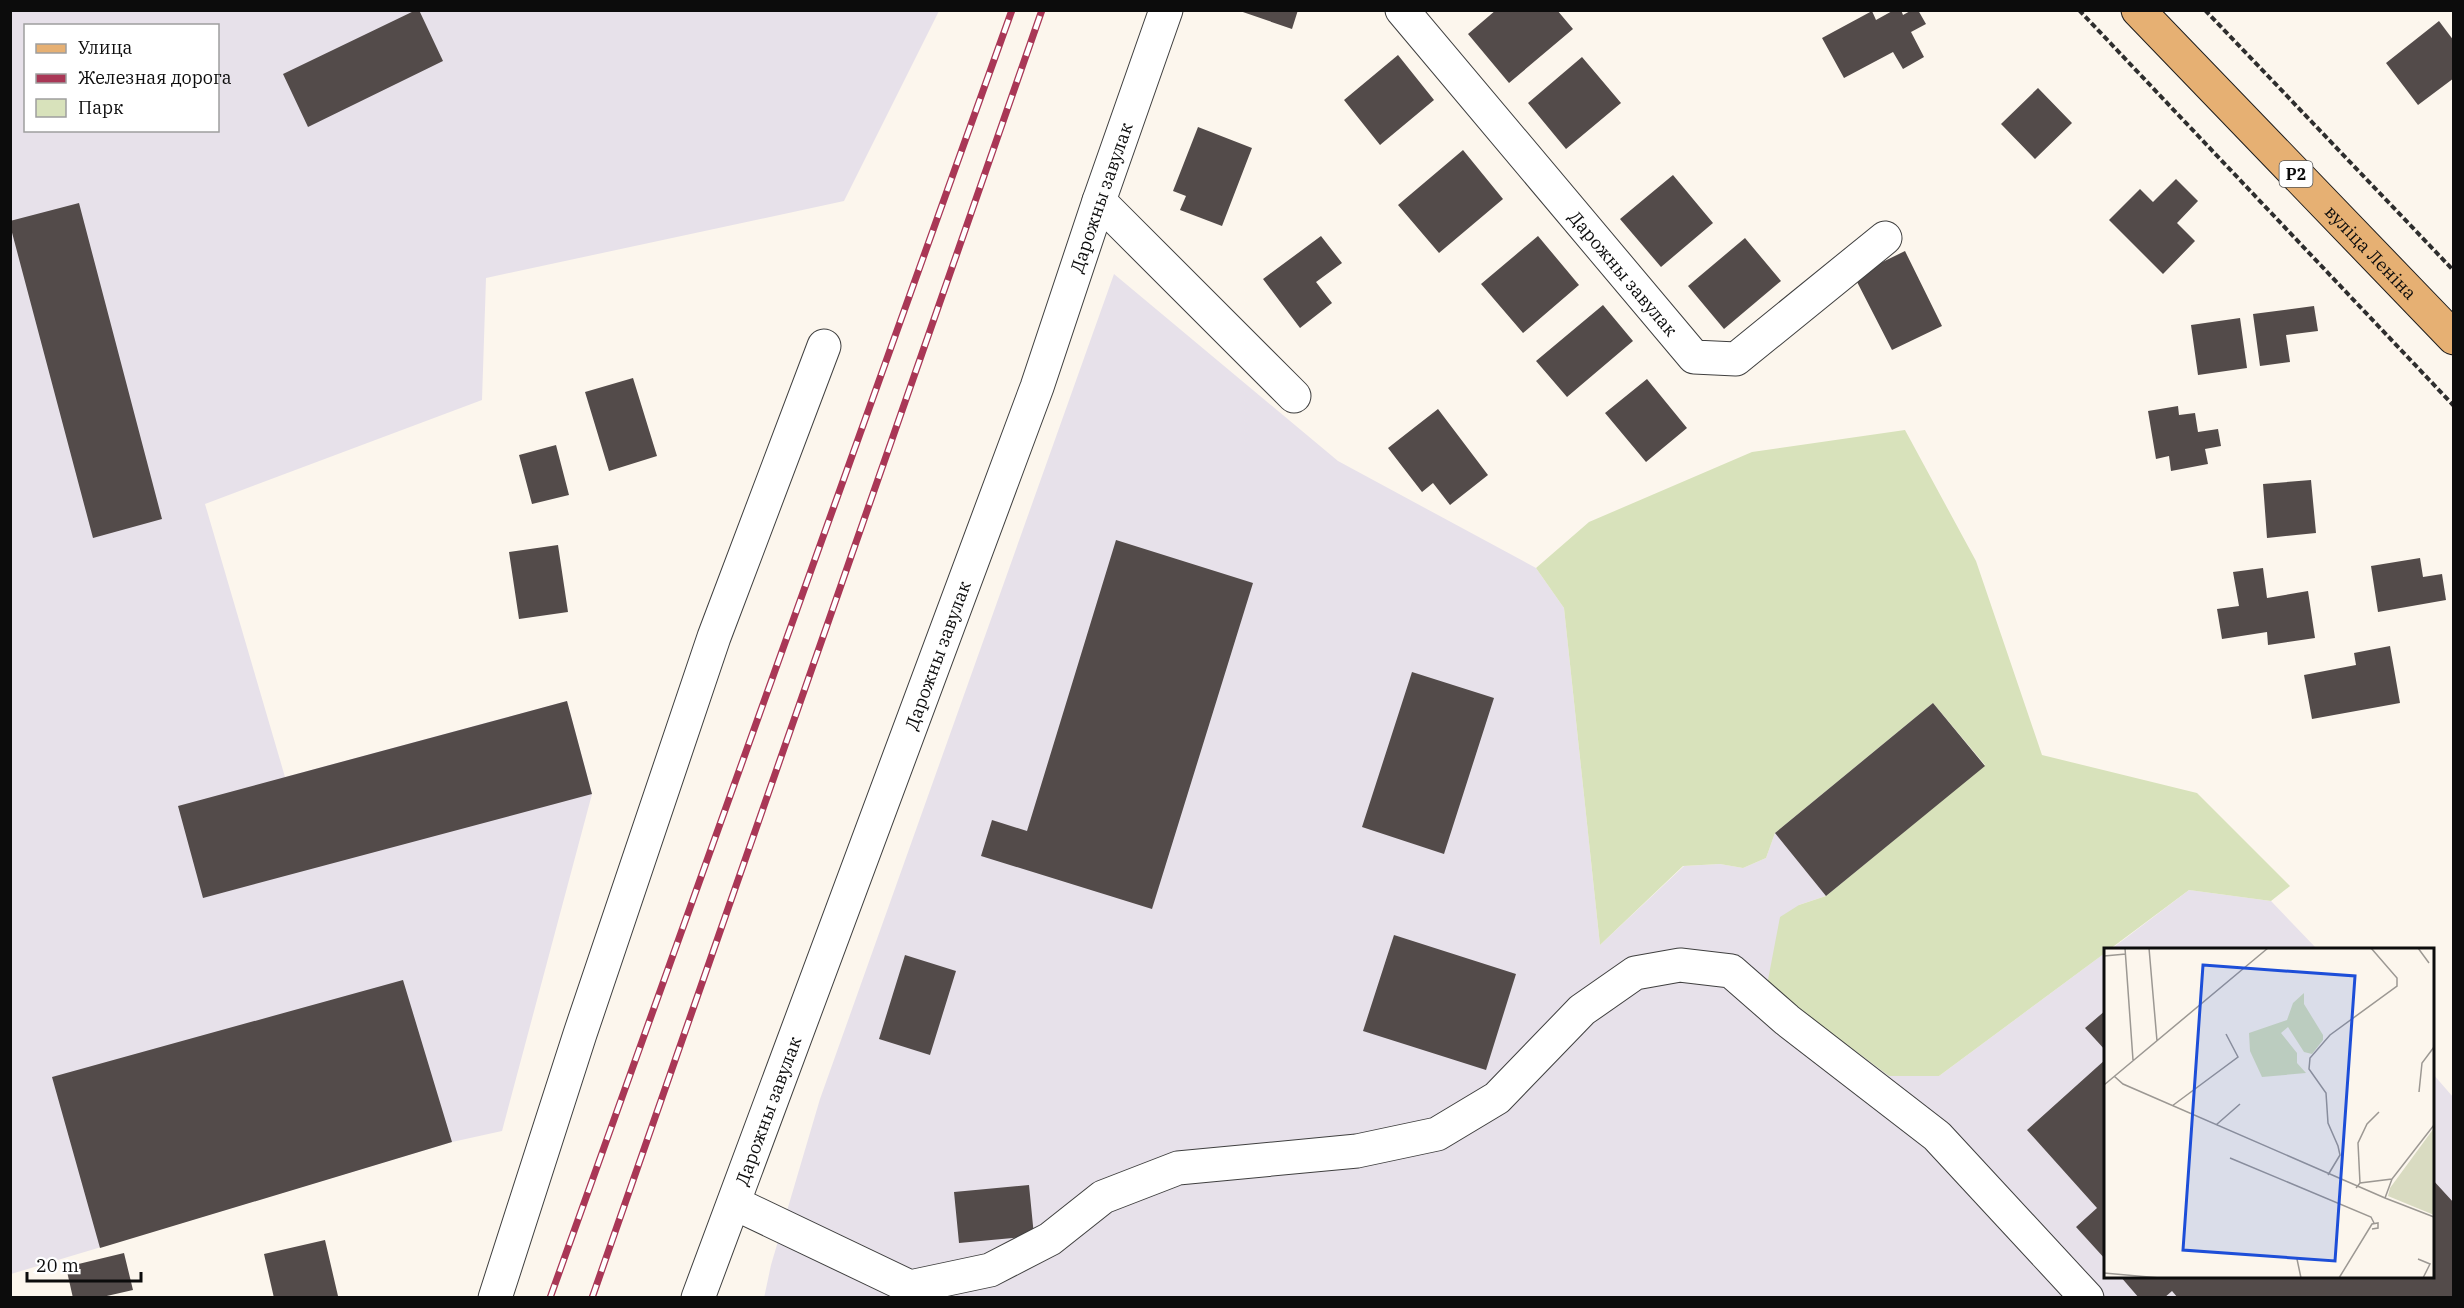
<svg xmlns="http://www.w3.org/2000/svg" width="2464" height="1308" viewBox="0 0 2464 1308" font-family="'IBM Plex Serif',serif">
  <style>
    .industrial { fill: #e7e1ea; fill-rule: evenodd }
    .green { fill: #d8e2bb }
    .building { fill: #534b4a }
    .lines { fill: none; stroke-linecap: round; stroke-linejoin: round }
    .minor-casing { stroke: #3f3f3f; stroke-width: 35 }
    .major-casing { stroke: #1d1d1d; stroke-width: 35 }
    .path { stroke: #2e2e2e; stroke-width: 4; stroke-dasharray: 6 3; stroke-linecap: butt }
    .minor { stroke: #fff; stroke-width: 33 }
    .major { stroke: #e6b073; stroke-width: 33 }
    .rail-casing { stroke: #a93756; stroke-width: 7 }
    .rail { stroke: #fff; stroke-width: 4.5; stroke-dasharray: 14; stroke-linecap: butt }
    .labels { text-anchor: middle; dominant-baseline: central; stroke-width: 6; stroke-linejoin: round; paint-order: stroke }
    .shield { fill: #fff; stroke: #555; stroke-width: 1.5 }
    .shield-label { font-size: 16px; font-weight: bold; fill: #0c0c0c }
    .street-label { font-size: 18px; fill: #0c0c0c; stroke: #fff }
    .inset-road { fill: none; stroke: #9c9893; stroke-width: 1.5 }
    .view { fill: #1d4ed8; fill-opacity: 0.15; stroke: #1d4ed8; stroke-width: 3 }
    .inset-edge { fill: none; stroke: #0c0c0c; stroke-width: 3 }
  </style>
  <rect width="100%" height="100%" fill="#fcf6ed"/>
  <path class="industrial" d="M11 11H939L844 201 486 278 482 400 205 504 285 777 567 701 592 794 502 1131 452 1142 11 1274ZM26 26H218V130H26Z
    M1114 274 1338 461 1536 568 1564 608 1600 945 1684 866 1720 864 1743 868 1766 858 1775 833 1933 703 1985 766 1826 896 1799 905 1939 1076 2105 953 2106 1276H2432L2433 1074 2453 1097V1297L764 1298 771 1265 820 1099Z
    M2189 890 2271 901 2317 949 2110 950Z"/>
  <path class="green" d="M1905 430 1976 561 2042 755 2197 793 2290 886 2271 901 2189 890 2110 949 2106 950 2105 953 1939 1076H1889L1767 985 1780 917 1799 905 1826 896 1985 765 1933 703 1775 833 1766 858 1743 868 1720 864 1683 866 1600 945 1564 608 1536 568 1589 522 1752 452Z"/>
  <path class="building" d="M416 10H419L443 61 308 127 283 74Z
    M1237 10H1298L1292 29Z
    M1496 10H1557L1573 29 1509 83 1468 34Z
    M1894 10H1901L1903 15 1912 10H1918L1926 24 1911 32 1924 57 1903 69 1893 52 1844 78 1822 38 1872 11 1876 20Z
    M2439 21 2454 41V78L2418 105 2386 63Z
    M1398 55 1434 100 1380 145 1344 100Z
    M1582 57 1621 103 1566 149 1528 103Z
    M2038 88 2072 123 2035 159 2001 124Z
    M1198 127 1252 148 1222 226 1180 210 1186 196 1173 191Z
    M1463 150 1503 199 1439 253 1398 205Z
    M1673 175 1713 223 1661 267 1620 219Z
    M2176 179 2198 201 2177 223 2195 241 2163 274 2109 220 2140 189 2153 202Z
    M79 203 162 519 93 538 10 225V221Z
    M1321 236 1342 263 1316 282 1332 303 1300 328 1263 279Z
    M1538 236 1579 285 1523 333 1481 284Z
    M1745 238 1781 281 1724 329 1688 286Z
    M1905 251 1942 326 1892 350 1854 276Z
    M1603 305 1633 341 1567 397 1536 361Z
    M2314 306 2318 331 2286 335 2290 362 2260 366 2253 314Z
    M2240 318 2247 368 2198 375 2191 325Z
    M633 378 657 456 609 471 585 392Z
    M1647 379 1687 428 1646 462 1605 413Z
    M2178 406 2179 415 2195 413 2198 432 2218 429 2221 446 2205 449 2208 464 2171 471 2169 456 2156 459 2148 411Z
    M1438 409 1488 475 1450 505 1433 483 1422 492 1388 448Z
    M556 445 569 495 532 504 519 455Z
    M2311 480 2316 533 2267 538 2263 484Z
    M1116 540 1253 583 1152 909 981 856 992 820 1027 831Z
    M558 545 568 612 519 619 509 552Z
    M2420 558 2423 577 2442 574 2446 600 2378 612 2371 566Z
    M2263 568 2267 598 2308 591 2315 638 2268 645 2267 632 2222 639 2217 609 2239 606 2233 572Z
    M2390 646 2400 703 2312 719 2304 675 2356 665 2354 653Z
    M1412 672 1494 698 1444 854 1362 827Z
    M567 701 592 794 203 898 178 806Z
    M1933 703 1985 766 1826 896 1775 833Z
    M1394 935 1516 974 1486 1070 1363 1031Z
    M905 955 956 971 930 1055 879 1039Z
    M403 980 452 1142 100 1248 52 1077Z
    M2106 1010V1051L2085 1028Z
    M2106 1059V1260L2076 1227 2097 1208 2027 1130Z
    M2432 1179 2454 1203V1298H2178L2172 1291 2164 1298H2139L2120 1276H2432Z
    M1029 1185 1034 1236 959 1243 954 1192Z
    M325 1240 338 1296 274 1298 264 1254Z
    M124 1253 133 1290 98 1298H73L66 1267Z"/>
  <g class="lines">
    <g class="minor-casing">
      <g id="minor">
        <path id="s1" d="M1402 10 1694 357 1736 359 1885 238"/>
        <path d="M1099 201 1294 396"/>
        <path d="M734 1203 910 1287 990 1270 1050 1239 1103 1197 1178 1168 1357 1151 1437 1134 1497 1098 1582 1010 1635 973 1680 965 1731 971 1787 1020 1937 1136 2087 1298"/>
        <path d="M495 1298 580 1034 714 637 824 346"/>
        <path id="s2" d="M698 1298 1037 387 1099 201 1166 10"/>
      </g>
    </g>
    <g class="major-casing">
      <g id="major">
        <path id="s3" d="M2138 10 2454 338"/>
      </g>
    </g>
    <path class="path" d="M2079 10 2454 406
      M2205 10 2454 271"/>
    <use href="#minor" class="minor"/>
    <use href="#major" class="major"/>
    <g class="rail-casing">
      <path id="rail" d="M550 1298 1012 10
        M592 1298 1042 10"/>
    </g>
    <use href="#rail" class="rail"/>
  </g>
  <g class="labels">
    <rect class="shield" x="2279.5" y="161" width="33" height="26" rx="4.5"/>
    <g class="shield-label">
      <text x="2296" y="174">Р2</text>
    </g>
    <g class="street-label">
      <text stroke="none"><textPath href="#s2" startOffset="1172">Дарожны завулак</textPath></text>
      <text stroke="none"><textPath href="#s3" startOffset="336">вуліца Леніна</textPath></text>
      <text stroke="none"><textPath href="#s1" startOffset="344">Дарожны завулак</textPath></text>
      <text stroke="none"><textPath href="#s2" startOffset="686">Дарожны завулак</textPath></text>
      <text stroke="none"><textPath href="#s2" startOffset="200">Дарожны завулак</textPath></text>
    </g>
  </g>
  <g transform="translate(2104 948)">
    <rect width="330" height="330" fill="#fcf6ed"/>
    <path d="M200 45V56L219 87V92L208 106 200 104 184 79 177 85 193 105V115L202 125 158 129 146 103 145 85 183 72 189 55Z" fill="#d8e2bb"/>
    <path d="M330 180V267L284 248 286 240Z" fill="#d9dbc1"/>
    <path class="inset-road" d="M21 0 29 112M45 0 53 93M314 0 325 15M0 8 22 6M10 128 19 136 281 250M0 137 164 0M315 144 318 115 330 99M68 158 134 109 122 86M112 177 136 156M126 210 267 269 270 275M224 227 236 207 234 198 224 175 222 145 205 121 206 110 226 87 293 38V30L267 0M288 231 281 250 330 269M256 235 254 195 263 176 275 164M252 240 256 235 288 231 330 177M193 311 197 330M314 311 326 316 319 330M0 325 56 330M235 330 268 276 274 275V280L268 281"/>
    <path class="view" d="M99 17 251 28 231 313 79 302Z"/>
    <rect width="330" height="330" class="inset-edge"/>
  </g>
  <rect width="2464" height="1308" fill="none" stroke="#0c0c0c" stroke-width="24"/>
  <rect x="24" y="24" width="195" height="108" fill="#ffffff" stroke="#9e9e9e" stroke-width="1.5"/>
  <rect x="36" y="44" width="30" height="9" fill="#e6b073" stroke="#9e9e9e" stroke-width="1.5"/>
  <text x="78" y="54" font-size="18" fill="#0c0c0c">Улица</text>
  <rect x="36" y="74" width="30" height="9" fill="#a93756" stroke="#9e9e9e" stroke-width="1.5"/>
  <text x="78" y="84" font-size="18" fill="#0c0c0c">Железная дорога</text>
  <rect x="36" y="99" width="30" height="18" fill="#d8e2bb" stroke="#9e9e9e" stroke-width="1.5"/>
  <text x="78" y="114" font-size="18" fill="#0c0c0c">Парк</text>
  <path d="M27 1272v9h114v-9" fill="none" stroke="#0c0c0c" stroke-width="3"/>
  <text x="36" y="1272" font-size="18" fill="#0c0c0c" stroke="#ffffff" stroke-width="4.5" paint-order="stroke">20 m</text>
</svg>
